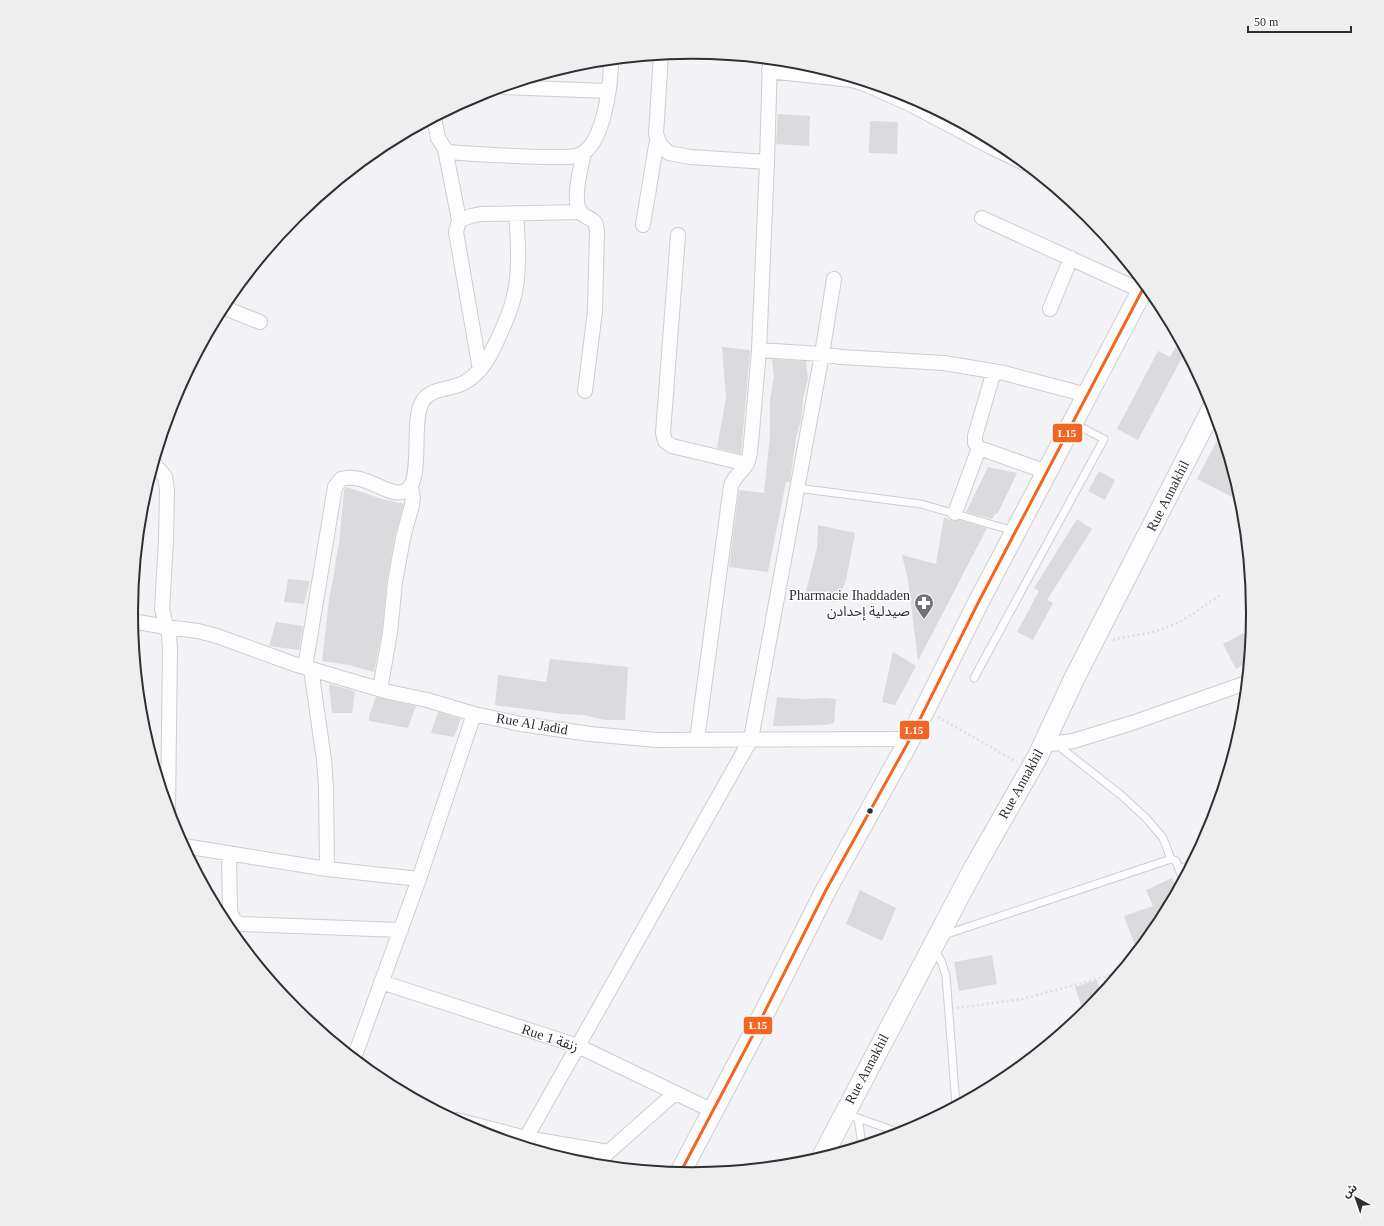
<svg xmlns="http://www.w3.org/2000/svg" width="1384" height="1226" viewBox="0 0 1384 1226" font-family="'Times New Roman','Noto Sans Arabic',serif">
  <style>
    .building { fill: #dbdbde }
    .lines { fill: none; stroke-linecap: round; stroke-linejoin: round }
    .lane-casing { stroke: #ceced1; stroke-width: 9 }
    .street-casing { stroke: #ceced1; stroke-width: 16 }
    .secondary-casing { stroke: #ceced1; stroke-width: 22 }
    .path { stroke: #dedee0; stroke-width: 2.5; stroke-dasharray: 2 3; stroke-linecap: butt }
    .lane { stroke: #fdfdfe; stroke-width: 7 }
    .street { stroke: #fdfdfe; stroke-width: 14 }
    .secondary { stroke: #fdfdfe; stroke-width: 20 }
    .bus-1-casing { stroke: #fff; stroke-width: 6 }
    .bus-1 { stroke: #f26522; stroke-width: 3 }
    .bus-dot { fill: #2f2f32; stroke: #fff; stroke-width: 1.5 }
    .labels { text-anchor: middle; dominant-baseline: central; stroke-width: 3; stroke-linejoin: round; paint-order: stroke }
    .street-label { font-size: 14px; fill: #2f2f32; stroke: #fff }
    .poi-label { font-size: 14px; fill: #2f2f32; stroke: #fff; text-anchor: end }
    .rim { fill: none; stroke: #2f2f32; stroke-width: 2 }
    .line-badge { stroke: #fff; stroke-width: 1.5 }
    .badge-label { font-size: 11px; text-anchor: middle; font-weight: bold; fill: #fff }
  </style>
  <rect width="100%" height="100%" fill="#f2f2f7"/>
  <path class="building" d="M778 114 810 116 809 146 776 144Z
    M870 121 898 122 897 154 869 153Z
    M1179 340 1185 352 1138 440 1117 429 1158 351 1170 357Z
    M722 347 750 350 741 454 717 448 726 398Z
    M772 359 806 361 808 379 803 399 801 420 796 438 790 482H786L768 572 729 567 739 490 764 493 770 435V399L774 377Z
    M1221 433 1238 490 1234 498 1197 479Z
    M988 467 1017 473 998 513H996L992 519 966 512Z
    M1099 471 1115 480 1105 500 1088 491Z
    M346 487 382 499 404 504 395 536 387 580 382 632 374 672 349 665 322 661 329 600 334 574 336 559 339 545 344 490Z
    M944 517 952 521 959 520 987 528 918 661 908 580 902 555 936 564Z
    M1077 519 1092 529 1047 600 1053 603 1033 640 1017 632 1039 591 1034 588Z
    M818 525 855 533 846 580 837 602 804 599 817 548Z
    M288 579 310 581 304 604 284 602Z
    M276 622 303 626 299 650 269 646Z
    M1251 629 1248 662 1236 669 1223 644Z
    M893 652 916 666 895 705 882 702Z
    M550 659 628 667 625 720H605L584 715 563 714 495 705 498 675 546 682Z
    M329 684 355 691 352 713H332Z
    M376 697 416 706 408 728 369 721V716Z
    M777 697 804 699 825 698 836 699 834 723 826 725 773 726Z
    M438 712 461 719 454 737 431 733Z
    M1172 878 1177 889 1158 925 1137 951 1124 916 1153 906 1146 890Z
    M860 890 896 908 882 941 846 924Z
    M992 955 997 984 959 991 954 962Z
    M1097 980 1101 994 1084 1014 1075 987Z"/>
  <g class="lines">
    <g class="lane-casing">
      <path id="lane" d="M797 488 921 504 1014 531
        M974 678 1104 439 1073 423
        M1056 744 1121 795 1146 818 1163 838 1171 859
        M1179 868 1190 866
        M944 935 1171 859 1176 861 1183 880
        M935 950 942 963 946 976 956 1105
        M846 1114 901 1133
        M858 1118 862 1145"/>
    </g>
    <g class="street-casing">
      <path id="street" d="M661 55 656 134 660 145 669 153 690 157 767 162
        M769 71 852 80 865 84 910 104 991 147 1024 163
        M504 87 608 91
        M434 118 438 138 445 149 459 220
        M445 149 449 152 461 153C491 155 522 157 552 157 561 157 571 158 579 155 604 146 611 83 611 60
        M584 153C581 167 572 199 580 211 586 221 596 215 597 231L595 311 585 391
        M982 218 1142 291
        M643 225 657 140
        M678 235 663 433 665 441 672 446 747 464
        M222 307 260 322
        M1050 309 1071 258
        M759 350 822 354 841 357 944 363 1004 373 1087 395
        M480 370 456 232 459 220 471 216 481 214 580 212
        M994 371 975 436V443L979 448 1047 472
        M154 464 156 466 165 477 167 490 166 541 162 609 166 627 169 634 170 649 168 810
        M955 513 979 448
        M132 621 166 627 198 631 217 636 294 664 389 692 427 700 474 714 521 724 590 734 657 740 910 739
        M305 667 335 487 341 479C366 471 391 501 407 490 423 479 411 423 422 402 431 386 453 391 467 381 481 372 489 358 496 343 502 330 508 317 512 304 521 275 518 242 516 213
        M311 669 324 760 326 787 327 869
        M380 689 390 633 395 582 403 538 412 505 413 498 411 487
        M697 740 731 486C735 475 740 474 746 465 750 459 750 451 751 443L759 350 767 162 770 60
        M1043 745 1073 741 1132 723 1246 683
        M184 846 327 869 419 879
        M229 853 230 909C231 916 233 921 240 924L401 930
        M381 982 578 1046 713 1111
        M354 1058 419 879 474 714
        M457 1120 526 1138 608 1152
        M522 1145 751 739 822 354 834 279
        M595 1164 675 1093"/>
    </g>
    <g class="secondary-casing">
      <path id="secondary" d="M822 1157 973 870 1038 756 1074 679 1213 407
        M680 1173 754 1033 826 890 910 739 978 603 1145 285"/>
    </g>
    <path class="path" d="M1113 640C1127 636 1142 635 1156 631 1181 624 1200 609 1221 594
      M938 717 1017 762
      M957 1008 1022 999 1105 977 1122 970"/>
    <use href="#lane" class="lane"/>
    <use href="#street" class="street"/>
    <use href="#secondary" class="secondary"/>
    <g class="bus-1-casing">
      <path id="bus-1" d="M680 1173 754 1033 826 890 910 739 978 603 1145 285"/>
    </g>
    <use href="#bus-1" class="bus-1"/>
  </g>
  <defs>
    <g id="pharmacy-pin" transform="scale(1)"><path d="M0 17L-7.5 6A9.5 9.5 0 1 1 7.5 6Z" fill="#737377" stroke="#fff"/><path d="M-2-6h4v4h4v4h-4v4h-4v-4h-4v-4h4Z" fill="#fff"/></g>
  </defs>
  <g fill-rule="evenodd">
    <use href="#pharmacy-pin" x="924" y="603"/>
  </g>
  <circle class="bus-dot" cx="870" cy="811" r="3.5"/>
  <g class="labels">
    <g class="street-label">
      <text transform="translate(1168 496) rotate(-63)">Rue Annakhil</text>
      <text transform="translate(532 724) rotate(10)">Rue Al Jadid</text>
      <text transform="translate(1021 784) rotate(-61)">Rue Annakhil</text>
      <text transform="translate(550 1038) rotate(19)">Rue 1 زنقة</text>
      <text transform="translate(867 1069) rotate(-62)">Rue Annakhil</text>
    </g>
    <g class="poi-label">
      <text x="910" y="595">Pharmacie Ihaddaden<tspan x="910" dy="16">صيدلية إحدادن</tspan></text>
    </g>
  </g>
  <path d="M0 0H1384V1226H0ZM138 613a554 554 0 1 1 1108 0a554 554 0 1 1-1108 0Z" fill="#eeeeef" fill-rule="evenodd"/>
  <path class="rim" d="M138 613a554 554 0 1 1 1108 0a554 554 0 1 1-1108 0Z"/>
  <g class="line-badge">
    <rect x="1052" y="423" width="31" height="20" rx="4" fill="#f26522"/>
    <rect x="899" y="720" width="31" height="20" rx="4" fill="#f26522"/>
    <rect x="743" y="1016" width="30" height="19" rx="4" fill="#f26522"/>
  </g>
  <g class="badge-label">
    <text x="1067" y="437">L15</text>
    <text x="914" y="734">L15</text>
    <text x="758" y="1029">L15</text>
  </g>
  <g transform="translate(1356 1198) rotate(320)" stroke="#ffffff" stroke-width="3" paint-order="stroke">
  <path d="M0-3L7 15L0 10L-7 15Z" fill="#2f2f32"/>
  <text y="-6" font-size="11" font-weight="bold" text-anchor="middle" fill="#2f2f32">ش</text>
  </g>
  <path d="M1248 26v6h103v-6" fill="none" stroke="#2f2f32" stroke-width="2"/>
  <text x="1254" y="26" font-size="12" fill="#2f2f32" stroke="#ffffff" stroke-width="3" paint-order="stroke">50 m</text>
</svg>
